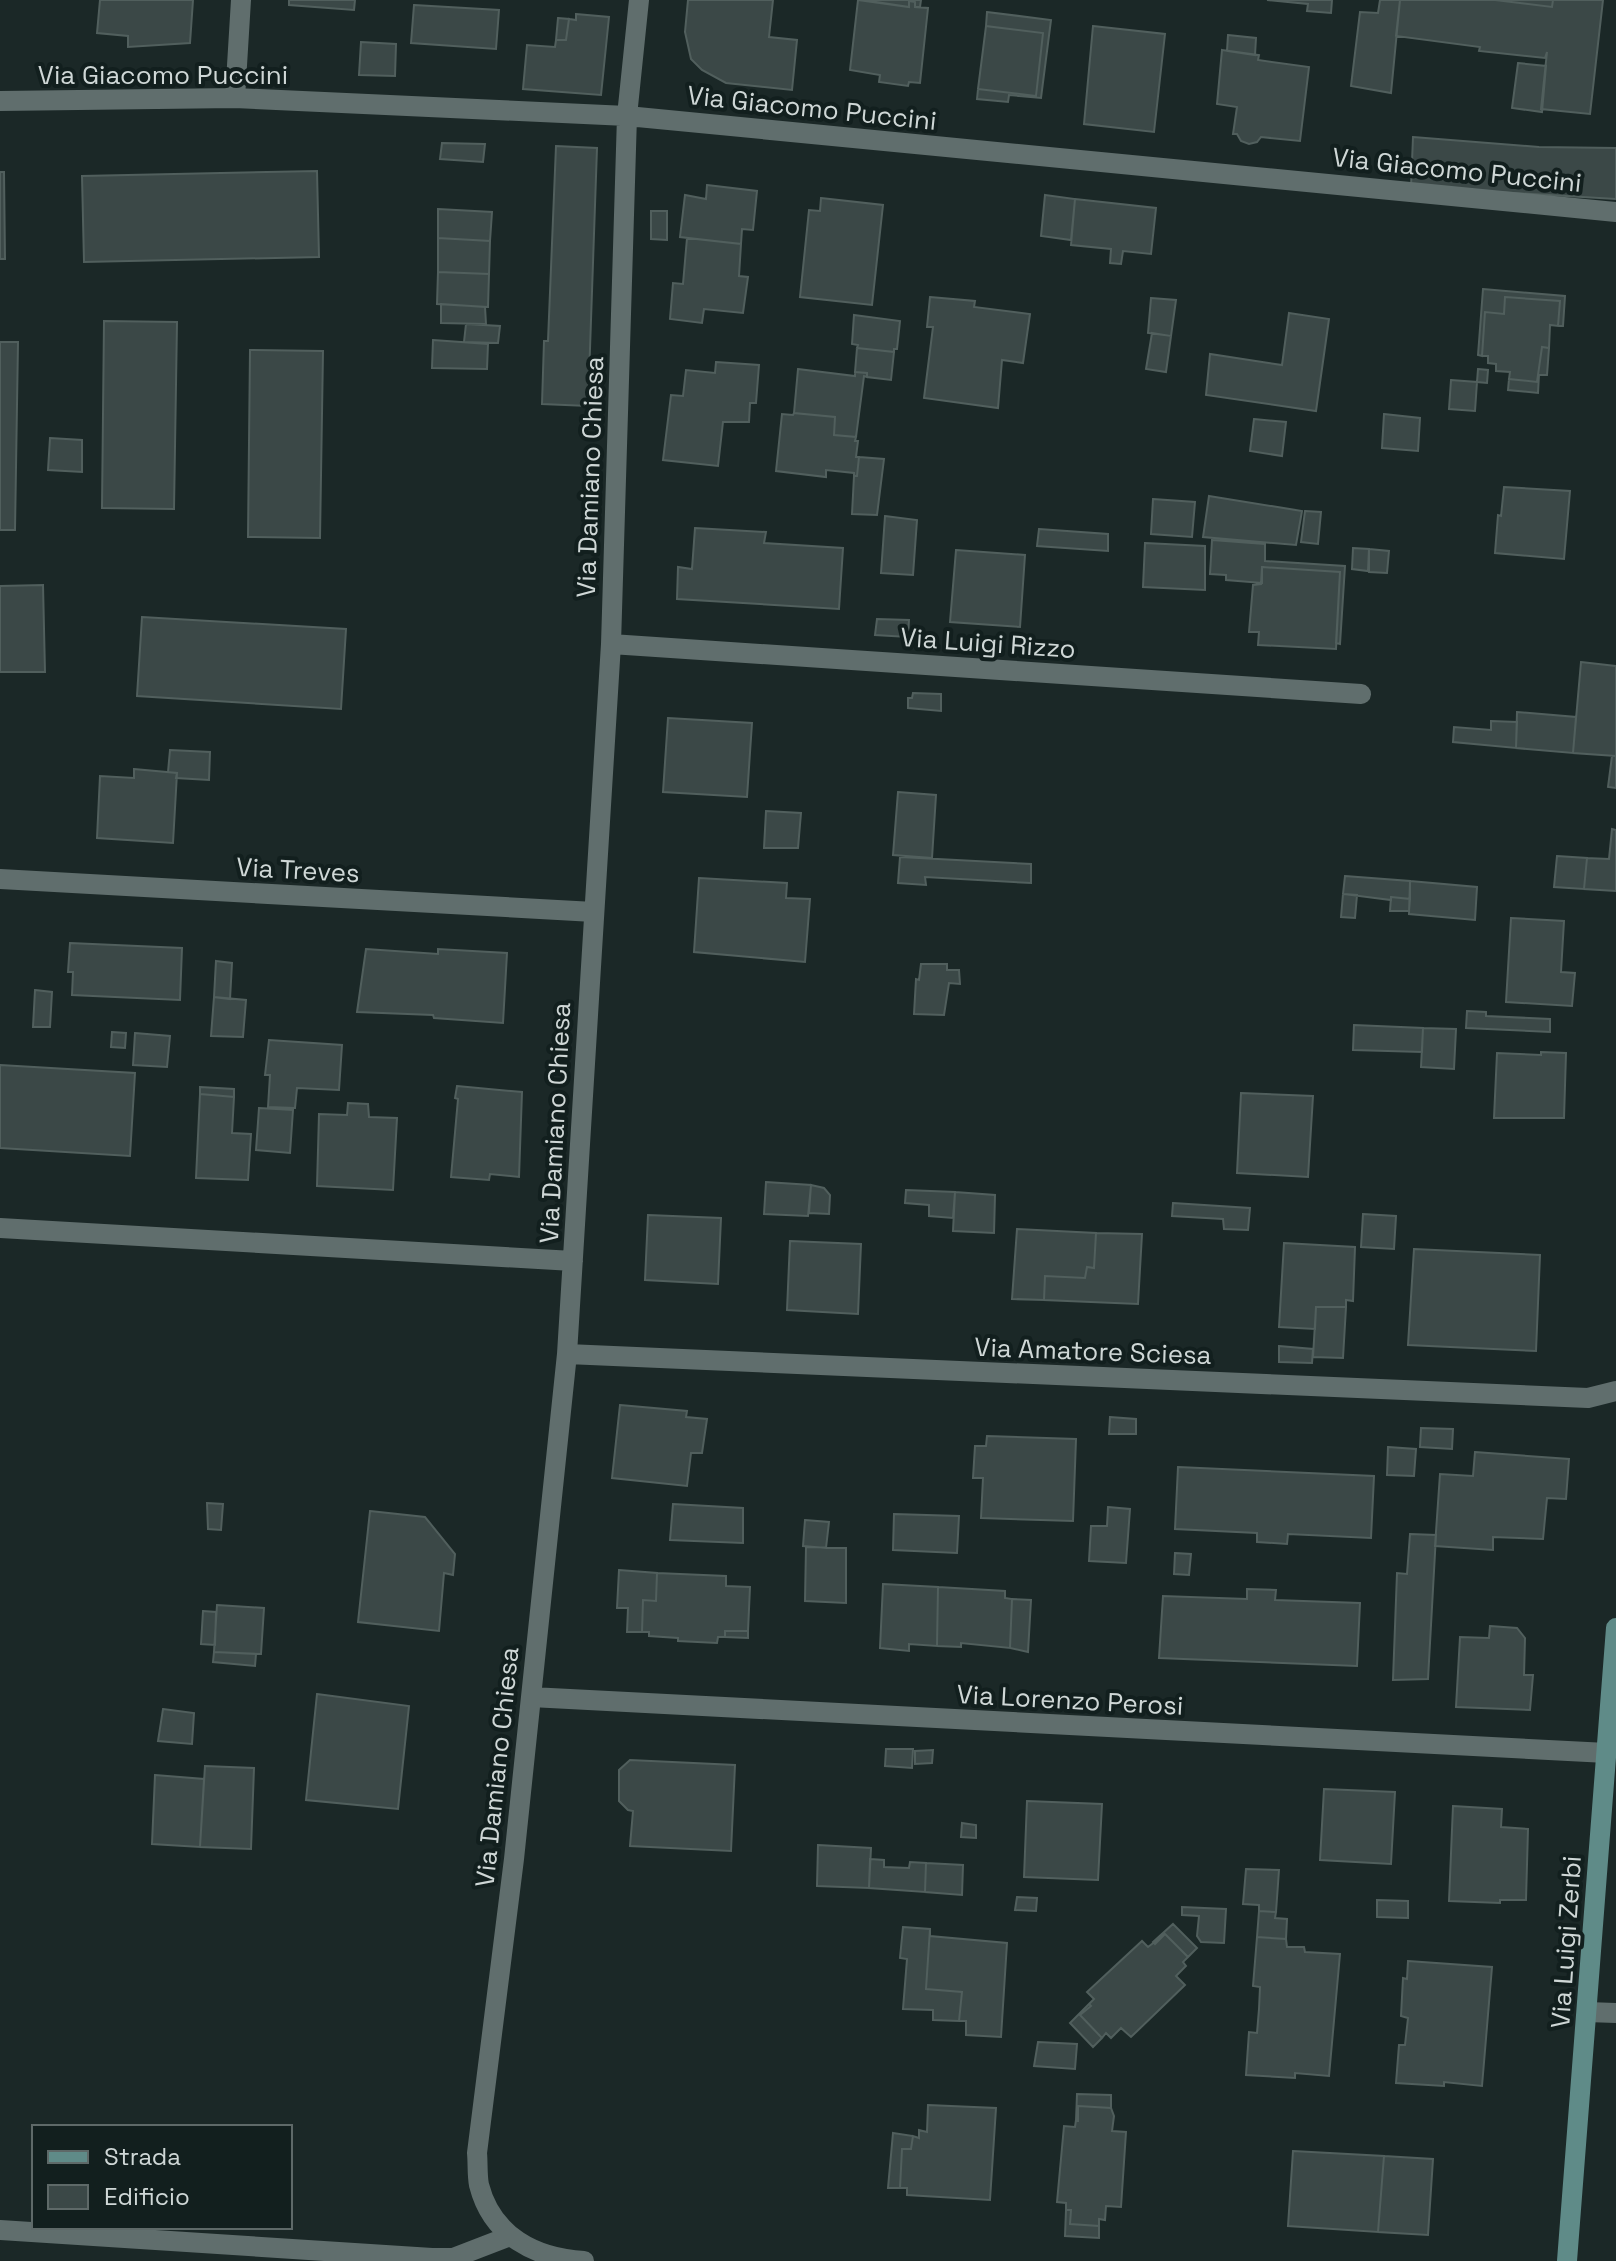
<svg xmlns="http://www.w3.org/2000/svg" width="1616" height="2261" viewBox="0 0 1616 2261" font-family="'Space Grotesk',sans-serif">
  <style>
    .building { fill: #3b4847; stroke: #515f5d; stroke-width: 2 }
    .lines { fill: none; stroke-linecap: round; stroke-linejoin: round }
    .street { stroke: #606e6d; stroke-width: 20 }
    .secondary { stroke: #5f8b88; stroke-width: 20 }
    .labels { text-anchor: middle; dominant-baseline: central; stroke-width: 8; stroke-linejoin: round; paint-order: stroke }
    .street-label { font-size: 26px; fill: #cfd7d6; stroke: #121f1e }
  </style>
  <rect width="100%" height="100%" fill="#1b2827"/>
  <path class="building" d="M100 0H193L190 43 128 47V36L97 33Z
    M289 0H355L354 10 289 5Z
    M688 0H773L769 37 797 40 792 90 726 83 702 70 691 59 685 32Z
    M858 0 909 7V1L915 2V7L928 8 920 83 909 82 908 86 879 82 880 75 850 70Z
    M863 0H921L920 7H915V2L909 1V7Z
    M1267 0H1332L1331 13 1307 11 1308 4Z
    M1380 0H1400L1391 93 1351 86 1360 12 1378 13Z
    M1400 0H1495L1552 7 1553 0H1603L1590 114 1541 109 1547 52 1545 58 1479 51 1480 47 1396 36Z
    M1495 0H1553L1552 7Z
    M414 5 499 10 496 49 411 43Z
    M987 12 1051 20 1041 98 1009 95 1008 102 977 99 978 89 1036 96 1043 33 986 26Z
    M576 14 609 17 601 95 523 89 527 45 555 47 556 40H566L569 19 576 20Z
    M558 18 569 19 566 40H556Z
    M986 26 1043 33 1036 96 978 89Z
    M1093 26 1165 34 1154 132 1084 124Z
    M1228 35 1256 38 1255 55 1227 51Z
    M361 42 396 44 395 76 359 75Z
    M1222 50 1259 55 1258 60 1309 67 1300 141 1261 137 1257 142 1249 144 1241 141 1237 134H1233L1237 107 1217 104Z
    M1518 63 1546 66 1542 112 1512 108Z
    M1413 137 1539 147 1616 148V199L1411 187Z
    M442 143 485 144 483 162 440 159Z
    M556 146 597 148 588 406 542 404 544 341H548Z
    M317 171 319 257 84 262 82 176Z
    M0 172H4L5 259H0Z
    M707 185 757 191 753 230 742 229 741 244 680 237 685 195 706 199Z
    M1045 195 1075 199 1071 240 1041 236Z
    M821 198 883 205 872 305 800 297 809 210 820 211Z
    M1075 199 1156 208 1151 254 1123 251 1121 264 1110 263 1111 249 1071 245Z
    M438 209 492 212 490 241 438 238Z
    M651 211H667V240L651 239Z
    M438 238 490 241 489 274 438 272Z
    M687 238 741 244 739 276 748 277 743 313 704 309 702 323 670 319 673 283 683 284Z
    M438 272 489 274 488 307 437 304Z
    M1483 289 1565 296 1563 326H1558L1560 301 1505 297 1504 314 1485 312 1482 356 1478 355Z
    M930 297 975 301 974 307 1030 314 1023 363 1002 360 998 408 924 398 933 327H927Z
    M1505 297 1560 301 1558 326 1550 325 1549 348 1542 347 1537 382 1509 379 1510 372 1496 371V364L1488 363V356H1482L1485 312 1504 314Z
    M1151 298 1176 300 1171 336 1148 333Z
    M441 304 485 307 486 324 441 323Z
    M1289 313 1329 319 1316 411 1206 395 1210 354 1282 365Z
    M854 315 900 321 897 349H894V352L857 348 858 345 852 344Z
    M104 321 177 322 174 509 102 508Z
    M466 324 500 326 498 343 464 342Z
    M1152 333 1171 336 1166 372 1146 369Z
    M433 340 488 344 487 369 432 368Z
    M0 342H18L15 530H0Z
    M1542 347 1549 348 1547 375H1539L1538 393 1508 390 1509 379 1537 382Z
    M857 348 894 352 891 380 867 377V373L855 372Z
    M250 350 323 351 320 538 248 537Z
    M716 362 759 365 756 403H750L749 422H723L718 466 663 460 671 395 683 396 686 370 715 373Z
    M798 369 855 376V372L867 373V377L864 376 856 437 834 435 835 417 794 413Z
    M1478 369 1488 370 1487 383 1477 382Z
    M1451 380 1477 382 1475 411 1449 409Z
    M794 413 835 417 834 435 856 437 855 441H858L856 457H859L857 476H854V473L826 470V477L776 471 782 414 793 415Z
    M1384 414 1420 418 1418 451 1382 448Z
    M1254 419 1286 422 1282 456 1250 451Z
    M50 438 82 440V472L48 470Z
    M859 457 884 459 877 515 852 514 854 476H857Z
    M1504 487 1570 491 1564 559 1495 553 1498 515 1501 516Z
    M1209 496 1302 511 1296 545 1203 537Z
    M1153 499 1195 502 1192 537 1151 534Z
    M1305 511 1321 512 1318 544 1301 542Z
    M885 516 917 520 913 575 881 573Z
    M695 528 766 532 764 543 843 548 839 609 677 599 678 567 692 569Z
    M1039 529 1108 534V551L1037 546Z
    M1212 540 1265 544V561L1345 566 1340 644 1336 643 1340 572 1262 567V583L1226 580V575L1210 574Z
    M1145 543 1205 546V590L1143 587Z
    M1353 548 1369 549 1368 571 1352 569Z
    M1369 549 1389 551 1387 573 1369 572Z
    M956 550 1025 555 1020 627 950 622Z
    M1262 567 1340 572 1336 649 1258 645 1259 632H1249L1253 585 1261 584Z
    M43 585 45 672H0V586Z
    M142 617 346 629 341 709 137 696Z
    M877 619 909 620 908 637 875 635Z
    M1581 662 1616 666V756L1573 753Z
    M913 693 941 694V711L908 708V698H912Z
    M1517 712 1576 717 1573 753 1516 748Z
    M668 718 752 723 747 797 663 792Z
    M1491 721 1517 722 1516 748 1453 742 1454 727 1491 730Z
    M170 750 210 752 209 780 176 778 177 773 168 772Z
    M1612 756H1616V788L1608 787Z
    M134 769 177 773 173 843 97 838 100 776 134 778Z
    M898 792 936 795 932 858 893 855Z
    M766 811 801 813 798 848H764Z
    M1612 829 1616 830V891L1584 889 1587 858 1609 859Z
    M1557 856 1587 858 1584 889 1554 887Z
    M900 857 1031 864V883L925 877 926 885 898 883Z
    M1345 876 1410 881V899L1391 897V900L1343 894Z
    M699 878 787 883 786 898 810 899 805 962 694 952Z
    M1410 881 1477 887 1475 920 1409 914Z
    M1343 894 1357 895 1355 918 1341 917Z
    M1391 897 1410 899 1409 911H1390Z
    M1511 918 1564 921 1561 972 1575 973 1572 1006 1506 1002Z
    M70 943 182 948 180 1000 72 995 73 972H68Z
    M366 949 438 954V949L507 953 503 1023 434 1018 433 1015 357 1012Z
    M216 961 232 963 230 999 214 997Z
    M921 964H947V970H959L960 984 949 983 944 1015 914 1014 916 979 919 980Z
    M35 990 52 992 50 1027H33Z
    M214 997 246 1000 243 1037 211 1036Z
    M1467 1011 1486 1012V1016L1550 1019V1032L1466 1028Z
    M1354 1025 1423 1028 1422 1052 1353 1050Z
    M1423 1028 1456 1029 1454 1069 1421 1067Z
    M112 1032 126 1033 125 1048 111 1047Z
    M135 1033 170 1036 167 1067 133 1065Z
    M269 1040 342 1045 339 1090 297 1088 295 1108 268 1107 270 1075H265Z
    M1541 1052 1566 1053 1564 1118H1494L1497 1053 1541 1055Z
    M0 1065 135 1073 130 1156 0 1148Z
    M457 1086 522 1092 519 1177 490 1174 489 1180 451 1177 458 1099 455 1098Z
    M200 1087 234 1089V1097L200 1094Z
    M1241 1093 1313 1096 1308 1177 1237 1173Z
    M200 1094 234 1097 232 1133 251 1134 248 1180 196 1178Z
    M348 1103 368 1104 369 1117 397 1118 393 1190 317 1186 319 1114 347 1115Z
    M259 1108 293 1110 290 1153 256 1150Z
    M766 1182 811 1185 808 1216 764 1214Z
    M811 1185 824 1188 830 1195 829 1214 809 1213Z
    M906 1190 955 1192 953 1218 929 1216V1205L905 1203Z
    M955 1192 995 1195 994 1233 953 1231Z
    M1173 1203 1250 1208 1248 1230 1224 1229 1223 1219 1172 1216Z
    M1363 1214 1396 1216 1394 1249 1361 1247Z
    M648 1215 721 1218 718 1284 645 1280Z
    M1017 1229 1096 1233 1094 1268 1087 1267 1085 1278 1045 1276 1044 1300 1012 1299Z
    M1096 1233 1142 1234 1138 1304 1044 1300 1045 1276 1085 1278 1087 1267 1094 1268Z
    M790 1241 861 1244 858 1314 787 1310Z
    M1284 1243 1355 1247 1353 1301 1346 1300V1307H1316L1315 1329 1279 1327Z
    M1414 1249 1540 1255 1536 1351 1408 1345Z
    M1316 1307H1346L1343 1358 1313 1357Z
    M1279 1346 1313 1349 1312 1363 1279 1362Z
    M620 1405 687 1411 686 1417 707 1419 702 1453H691L687 1486 612 1478Z
    M1110 1417 1136 1419V1434H1109Z
    M1421 1428 1453 1429 1452 1449 1420 1447Z
    M987 1436 1076 1439 1073 1521 981 1518 983 1478H973L975 1446H986Z
    M1388 1447 1416 1449 1414 1476 1387 1475Z
    M1475 1452 1569 1459 1566 1499 1547 1498 1543 1539 1493 1537V1550L1435 1546 1440 1474 1473 1476Z
    M1178 1467 1374 1476 1371 1538 1288 1534 1287 1544 1257 1542V1533L1175 1529Z
    M207 1503 223 1504 221 1530 208 1529Z
    M673 1504 743 1508V1543L670 1540Z
    M1108 1507 1130 1509 1126 1563 1089 1561 1091 1526H1107Z
    M370 1511 425 1517 455 1554 453 1575 444 1573 439 1631 358 1622Z
    M894 1514 959 1516 957 1553 893 1550Z
    M805 1520 829 1522 826 1548 803 1546Z
    M1410 1534 1436 1535 1428 1679 1393 1680 1397 1573 1407 1574Z
    M806 1547 846 1548V1603L805 1601Z
    M1175 1553 1191 1554 1189 1575 1174 1574Z
    M619 1570 657 1573 656 1601 643 1600 642 1632H627L628 1608H617Z
    M657 1573 726 1576V1586L750 1587 748 1631H725V1637H718L717 1643 678 1641V1638L649 1636V1632H642L643 1600 656 1601Z
    M883 1584 938 1587 937 1646 909 1644V1651L880 1648Z
    M938 1587 1005 1591V1598L1012 1599 1010 1648 961 1643V1647L937 1646Z
    M1247 1589 1276 1590 1275 1600 1360 1603 1357 1666 1159 1658 1163 1596 1247 1599Z
    M1012 1599 1031 1600 1028 1652 1010 1648Z
    M217 1605 264 1608 261 1654 214 1652Z
    M203 1611 216 1612 215 1645 201 1644Z
    M1490 1626 1517 1628 1525 1638 1524 1675H1533L1530 1710 1456 1707 1460 1637 1489 1638Z
    M725 1631H748V1638L725 1637Z
    M214 1652 256 1654 255 1666 213 1662Z
    M317 1694 409 1706 398 1809 306 1800Z
    M163 1709 194 1713 192 1744 158 1741Z
    M886 1749H913L912 1768 885 1766Z
    M933 1750 932 1763 915 1764V1751Z
    M630 1760 735 1765 731 1851 630 1846 633 1811 628 1810 619 1801V1770Z
    M205 1766 254 1768 251 1849 200 1847Z
    M155 1775 204 1779 200 1847 152 1844Z
    M1324 1789 1395 1792 1391 1864 1320 1860Z
    M1027 1801 1102 1804 1098 1880 1024 1877Z
    M1453 1806 1502 1809 1501 1827 1528 1829 1526 1900H1500V1903L1449 1901Z
    M962 1823 976 1825V1838L961 1837Z
    M818 1845 871 1848 869 1888 817 1886Z
    M870 1859 884 1860V1867L909 1868 910 1862 926 1863 925 1892 869 1888Z
    M926 1863 963 1865 962 1895 925 1892Z
    M1246 1869 1279 1870 1276 1912 1259 1911V1905L1243 1904Z
    M1017 1897 1037 1898 1036 1911 1015 1910Z
    M1377 1900 1408 1901V1918L1377 1917Z
    M1182 1907 1226 1909 1224 1943 1201 1942 1197 1936 1199 1916 1182 1915Z
    M1259 1911 1276 1912 1275 1918 1287 1919 1286 1939 1257 1937Z
    M1173 1924 1197 1948 1188 1957 1165 1934 1155 1944 1153 1942Z
    M903 1927 930 1929 926 1989 962 1992 959 2021 933 2020V2010L903 2009 907 1959 900 1958Z
    M930 1929V1936L1007 1943 1001 2037 966 2035V2021H959L962 1992 926 1989Z
    M1165 1934 1188 1957 1183 1962 1186 1966 1176 1976 1185 1985 1131 2037 1121 2028 1111 2038 1106 2033 1102 2038 1080 2015 1091 2006 1089 2004 1094 1999 1087 1992 1142 1941 1148 1947Z
    M1257 1937 1286 1939 1287 1947H1304L1305 1952 1340 1954 1329 2076 1295 2073V2078L1246 2075 1249 2032 1257 2033 1259 2009 1260 1987 1253 1986Z
    M1408 1961 1492 1967 1482 2086 1444 2082V2086L1396 2083 1399 2045H1405L1408 2018 1401 2016 1403 1978 1407 1979Z
    M1089 2004 1091 2006 1080 2015 1102 2038 1093 2047 1070 2023Z
    M1038 2042 1077 2044 1075 2069 1034 2066Z
    M1077 2094 1111 2095V2108L1078 2106V2121H1076Z
    M928 2105 996 2108 990 2200 907 2195V2188H900L902 2149H911L913 2136 919 2138V2130L927 2132Z
    M1078 2106 1111 2108 1114 2116 1112 2131 1126 2132 1121 2207 1106 2206 1105 2220 1099 2219V2226L1070 2224 1071 2210H1066V2203L1057 2202 1064 2126 1075 2127Z
    M893 2133 913 2136 911 2149H902L900 2188H888Z
    M1293 2151 1384 2156 1378 2232 1288 2226Z
    M1384 2156 1433 2159 1428 2235 1378 2232Z
    M1066 2210H1071L1070 2224 1099 2226V2238L1065 2236Z"/>
  <g class="lines">
    <path class="street" d="M235 98 241 0
      M0 101 235 98 627 116 1616 212
      M611 644 1361 694
      M0 879 594 912
      M0 1228 573 1261
      M567 1354 1588 1398 1616 1391
      M531 1697 1607 1753
      M1587 2012 1616 2013
      M0 2230 432 2258H453L510 2236
      M584 2261C535 2258 492 2236 479 2185 477 2175 478 2163 477 2153L514 1859 567 1354 611 644 627 116 639 0"/>
    <path class="secondary" d="M1567 2261 1616 1628"/>
  </g>
  <g class="labels">
    <g class="street-label">
      <text x="163" y="75">Via Giacomo Puccini</text>
      <text transform="translate(812 108) rotate(6)">Via Giacomo Puccini</text>
      <text transform="translate(1457 170) rotate(6)">Via Giacomo Puccini</text>
      <text transform="translate(590 477) rotate(-88)">Via Damiano Chiesa</text>
      <text transform="translate(988 643) rotate(4)">Via Luigi Rizzo</text>
      <text transform="translate(298 870) rotate(3)">Via Treves</text>
      <text transform="translate(555 1123) rotate(-87)">Via Damiano Chiesa</text>
      <text transform="translate(1093 1351) rotate(2)">Via Amatore Sciesa</text>
      <text transform="translate(1070 1700) rotate(3)">Via Lorenzo Perosi</text>
      <text transform="translate(497 1767) rotate(-84)">Via Damiano Chiesa</text>
      <text transform="translate(1566 1942) rotate(-86)">Via Luigi Zerbi</text>
    </g>
  </g>
  <rect x="32" y="2125" width="260" height="104" fill="#121f1e" stroke="#5e6968" stroke-width="2"/>
  <rect x="48" y="2151" width="40" height="12" fill="#5f8b88" stroke="#5e6968" stroke-width="2"/>
  <text x="104" y="2165" font-size="24" fill="#cfd7d6">Strada</text>
  <rect x="48" y="2185" width="40" height="24" fill="#3b4847" stroke="#5e6968" stroke-width="2"/>
  <text x="104" y="2205" font-size="24" fill="#cfd7d6">Edificio</text>
</svg>
